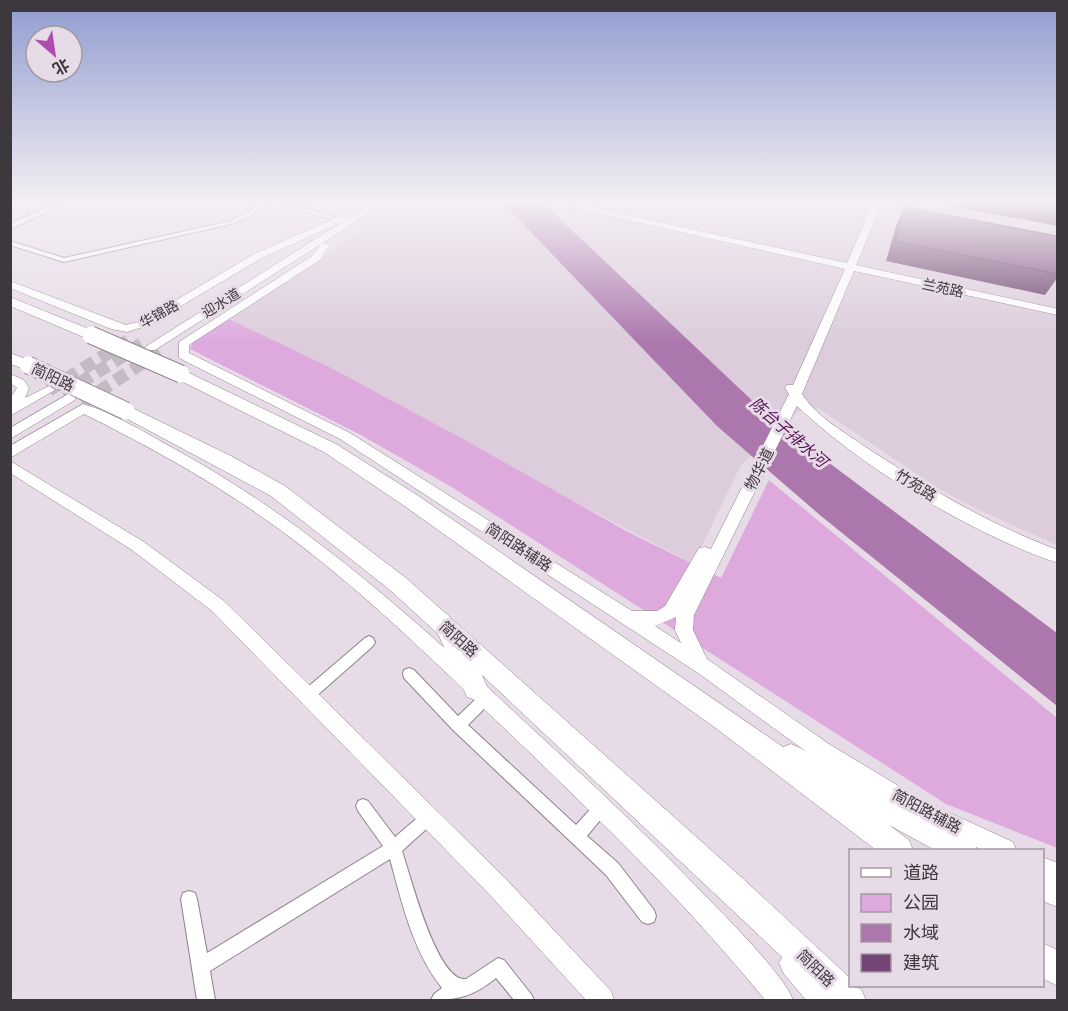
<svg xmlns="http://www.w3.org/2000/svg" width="1068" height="1011" viewBox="0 0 1068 1011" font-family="Lora,'Noto Sans SC',serif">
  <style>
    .built { fill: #ddccdc }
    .green { fill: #deaade }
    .water { fill: #ab77ac }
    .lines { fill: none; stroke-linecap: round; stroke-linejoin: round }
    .secondary-tunnel { stroke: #c4bac4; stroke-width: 13; stroke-dasharray: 13 7; stroke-linecap: butt }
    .street-casing { stroke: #8c838c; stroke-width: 2 }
    .secondary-casing { stroke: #8c838c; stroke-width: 1 }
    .highway-casing { stroke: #8c838c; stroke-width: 1 }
    .street { fill: #fff; fill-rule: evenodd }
    .secondary { fill: #fff; fill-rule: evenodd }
    .highway { fill: #fff; fill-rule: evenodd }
    .highway-bridge-casing { stroke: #8c838c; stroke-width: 19; stroke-linecap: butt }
    .highway-bridge { stroke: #fff; stroke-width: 17 }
    .wall { fill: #653b66 }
    .building { fill: #764577; stroke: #533053; stroke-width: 1.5 }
    .labels { text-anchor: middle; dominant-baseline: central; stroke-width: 6; stroke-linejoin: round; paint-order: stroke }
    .far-street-label { font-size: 14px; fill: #3d383d; stroke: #e6dbe6 }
    .street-label { font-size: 15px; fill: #3d383d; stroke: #e6dbe6 }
    .water-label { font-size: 16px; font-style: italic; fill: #541357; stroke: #e6dbe6 }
  </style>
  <rect width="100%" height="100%" fill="#e6dbe6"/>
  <path class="built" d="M11 201H71L11 227Z
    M408 201H1057V545L979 510 938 488 818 408 799 411 741 465 693 564 229 319Z"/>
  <path class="green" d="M229 319 329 367 465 440 628 532 721 578 769 480 1057 718V848L946 804 450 486 361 435 190 349 193 342Z"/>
  <path class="water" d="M501 201H541L777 424 1057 633V706L821 516 717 426Z"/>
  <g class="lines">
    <path class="secondary-tunnel" d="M49 390 134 337
      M63 394 143 343
      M82 403 162 350"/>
    <g class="street-casing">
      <path id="street" d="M63 201H72L10 229V224Z
        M268 201H283L342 220 337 221 275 203 235 223 64 262 10 245V241L64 258 231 221Z
        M369 636 373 638 375 642 373 646 312 700 307 702 302 700 300 696 302 692 365 638Z
        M409 668 414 670 458 716 481 694 486 692 491 694 493 698 491 702 468 725 576 825 596 803 601 801 606 803 608 808 606 813 587 836 618 863 654 910 656 916 654 922 648 924 642 922 606 875 453 730 404 678 403 674 404 670Z
        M363 799 368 801 395 837 423 813 428 811 433 813 435 818 433 823 402 851C410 874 437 983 466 979L498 958 504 960 531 994 534 1000H514L496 978C474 996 459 1000 431 1000L434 994 442 988C413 952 402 903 390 859L210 971 215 1000H197L181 899 183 893 189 891 195 893 197 899 207 953 383 846 358 811 356 806 358 801Z"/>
    </g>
    <g class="secondary-casing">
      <path id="secondary" d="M376 201H386L323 243 330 245 320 260 189 345V353L350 433 632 611H657L665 606 699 548 705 547 711 549 789 394 785 388 787 385H793L845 269 544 201H561L847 263 874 201H883L856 265 1058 309V315L854 271 802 394C815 415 841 430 861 444 923 485 988 524 1058 550V563C973 535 861 467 797 406L694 615 693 630 707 659 829 744 922 800 1013 842 1016 850H982L908 814 815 758 698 673 340 439 179 358V342L312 256 321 244 155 350H147L145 347 344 221 262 258 149 325 127 332 111 329 10 288V281L126 325 141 321 254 254 340 216H346L347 219ZM676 617 675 630 681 643 655 626Z
        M10 374 24 380 29 388 25 398 49 386 55 390 10 416V398L17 388 10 383Z
        M70 393 75 394 76 397 75 400 10 439V428Z
        M83 404C112 412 153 437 180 452 303 520 407 612 510 708 570 764 632 820 690 880 713 904 784 973 793 1000H765C693 911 610 830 527 750 449 676 373 599 287 535 223 487 154 449 84 414L10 458V446Z
        M10 461 144 542 224 601 506 879 611 991 614 1000H586L490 895 212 611 132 550 10 473Z
        M1042 857 1058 863V886L1042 880Z"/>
    </g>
    <g class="highway-casing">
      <path id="highway" d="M10 297 96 332 99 335 91 340 86 338 10 306Z
        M10 353 34 362 36 365 28 370 10 364Z
        M181 369 336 444 417 495 783 747 791 744 800 748 973 840 977 850H935L889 825 909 840 913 850H876L717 729 403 505 324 452 175 378 173 374Z
        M126 405 231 456 285 486 406 578 739 875 850 978V986L861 989 866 1000H806L784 974 779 963 782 957 482 675 488 689 485 697 476 700 467 697 438 634 390 590 271 496 120 415 117 411Z
        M1042 871 1058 877V907L1042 901Z
        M1042 943 1058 950V986L1042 978Z"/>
    </g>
    <use href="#street" class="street"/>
    <use href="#secondary" class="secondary"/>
    <use href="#highway" class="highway"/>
    <g class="highway-bridge-casing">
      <path id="highway-bridge" d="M91 335 181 374
        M28 365 126 411"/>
    </g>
    <use href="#highway-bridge" class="highway-bridge"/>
  </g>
  <path class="wall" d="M922 201H1058V226Z
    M904 207 1058 247V277L1045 295 886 261 896 226Z"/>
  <path class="building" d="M1039 201H1058V205Z
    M904 207 1057 236 1058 274 895 241Z"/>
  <linearGradient id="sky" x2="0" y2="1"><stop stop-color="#8f9cd0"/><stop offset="0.59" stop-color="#f4eff4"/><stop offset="1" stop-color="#f4eff4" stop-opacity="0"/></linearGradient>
  <rect width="1068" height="343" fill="url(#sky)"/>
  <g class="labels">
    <g class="far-street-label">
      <text transform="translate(943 288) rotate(12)">兰苑路</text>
      <text transform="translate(221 303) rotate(-32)">迎水道</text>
      <text transform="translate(159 314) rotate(-29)">华锦路</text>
    </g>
    <g class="street-label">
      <text transform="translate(53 377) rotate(25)">简阳路</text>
      <text transform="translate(759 469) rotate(-63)">物华道</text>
      <text transform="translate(916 485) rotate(32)">竹苑路</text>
      <text transform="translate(519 547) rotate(33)">简阳路辅路</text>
      <text transform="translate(459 639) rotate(42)">简阳路</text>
      <text transform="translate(927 811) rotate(28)">简阳路辅路</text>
      <text transform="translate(816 968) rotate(44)">简阳路</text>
    </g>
    <g class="water-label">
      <text transform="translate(789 432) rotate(41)">陈台子排水河</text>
    </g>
  </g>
  <rect width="1068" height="1011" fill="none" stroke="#3d383d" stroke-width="24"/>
  <rect x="849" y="849" width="195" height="138" fill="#e6dbe6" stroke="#a29aa2" stroke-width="1.5"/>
  <rect x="861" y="868" width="30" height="9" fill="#ffffff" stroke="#a29aa2" stroke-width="1.5"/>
  <text x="903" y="879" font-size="18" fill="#3d383d">道路</text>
  <rect x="861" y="894" width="30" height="18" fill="#deaade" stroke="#a29aa2" stroke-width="1.5"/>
  <text x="903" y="909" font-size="18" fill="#3d383d">公园</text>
  <rect x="861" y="924" width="30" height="18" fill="#ab77ac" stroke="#a29aa2" stroke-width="1.5"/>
  <text x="903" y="939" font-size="18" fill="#3d383d">水域</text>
  <rect x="861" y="954" width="30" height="18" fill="#764577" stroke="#a29aa2" stroke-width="1.5"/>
  <text x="903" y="969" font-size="18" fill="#3d383d">建筑</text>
  <g transform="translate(54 54) rotate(151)"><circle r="28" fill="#e6dbe6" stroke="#a29aa2" stroke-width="1.5"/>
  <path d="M0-4.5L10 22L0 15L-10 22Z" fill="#ae4bb1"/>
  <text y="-9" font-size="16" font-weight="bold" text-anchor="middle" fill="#3d383d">北</text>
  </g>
</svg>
